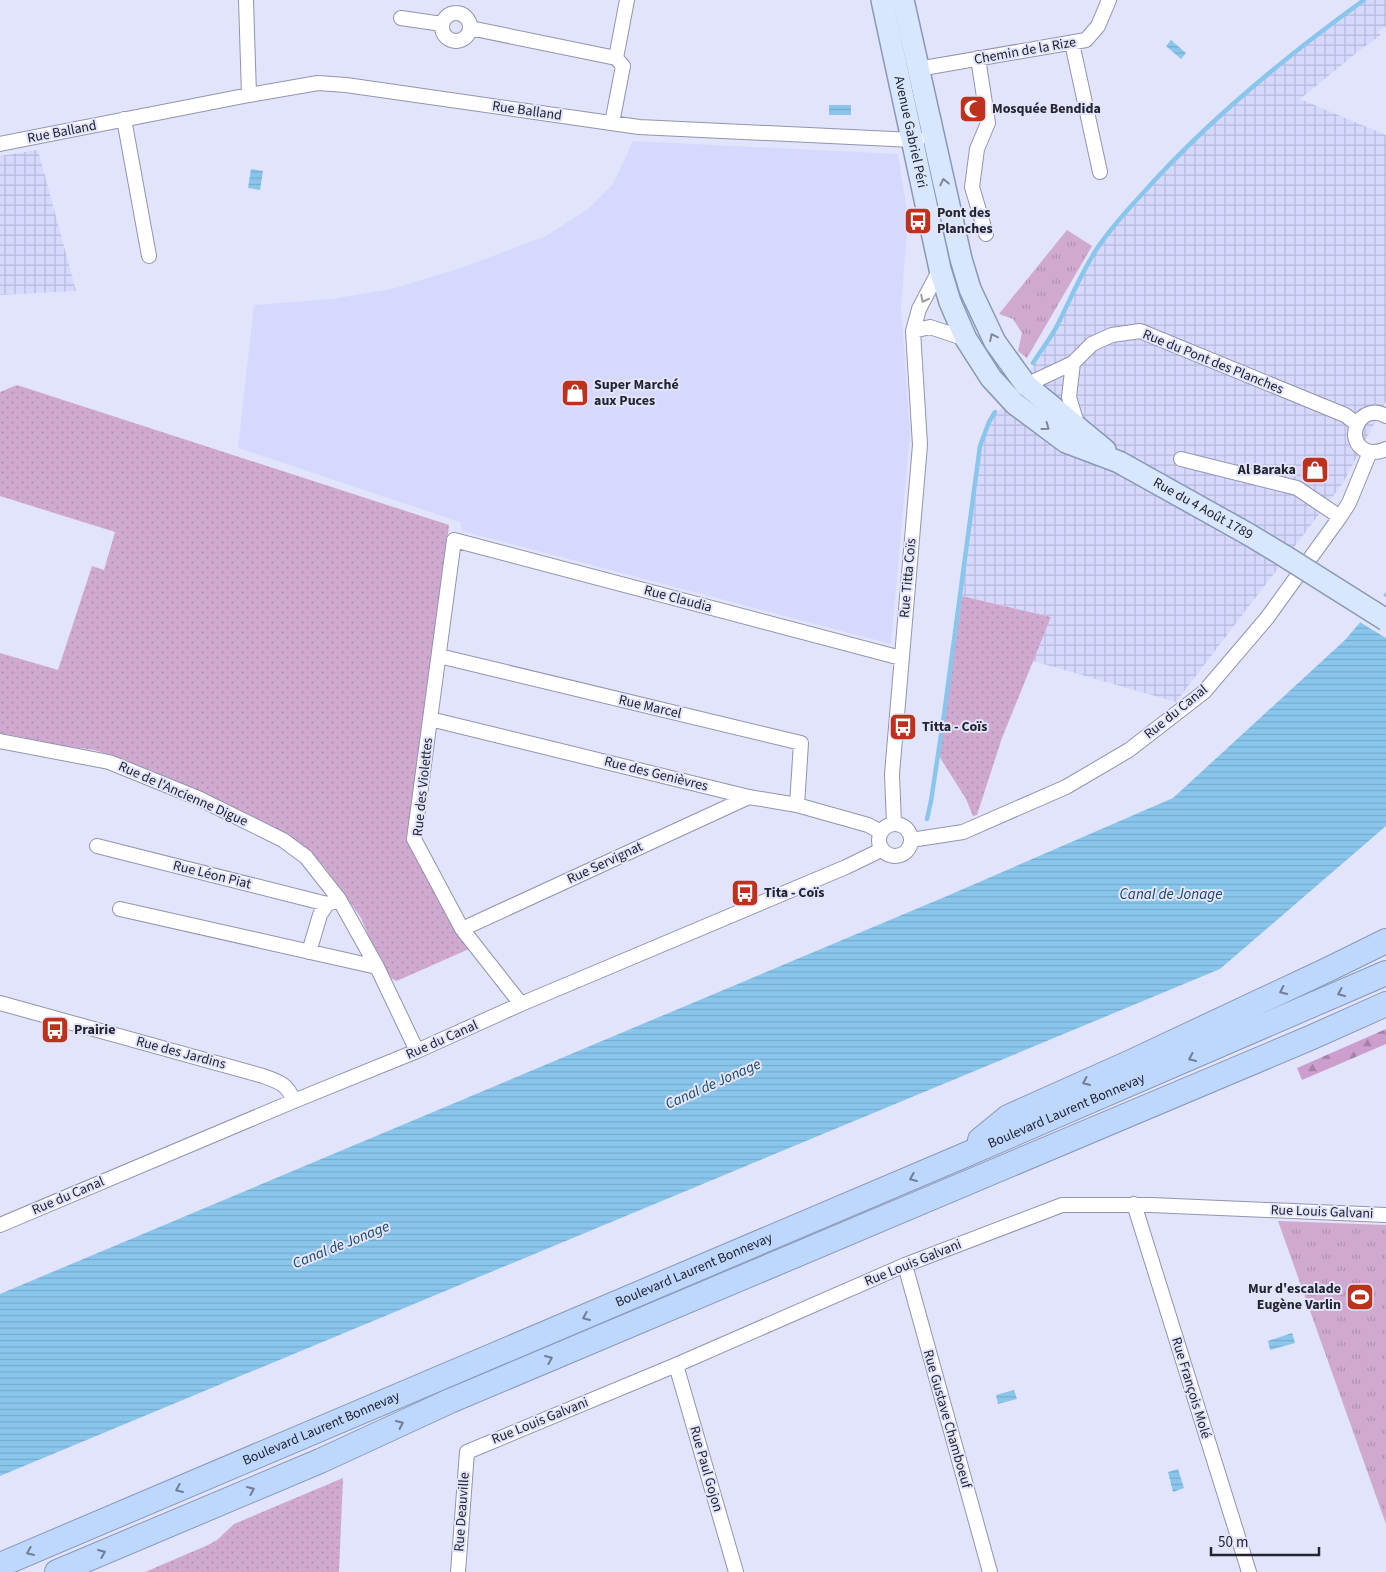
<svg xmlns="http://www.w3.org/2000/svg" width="1386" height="1572" viewBox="0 0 1386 1572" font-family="'Source Sans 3',sans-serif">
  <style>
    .built { fill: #d6d9fd }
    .industrial { fill: url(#industrial-grid) }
    .grass { fill: url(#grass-dots) }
    .forest { fill: url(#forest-firs) }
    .park { fill: url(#park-tufts) }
    .pitch { fill: #d0a9d1 }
    .water { fill: url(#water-rules) }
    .pier { fill: #e2e4fb }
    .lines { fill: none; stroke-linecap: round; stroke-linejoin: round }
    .stream { stroke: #8ac6ec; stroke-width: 4.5 }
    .street-casing { stroke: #9294af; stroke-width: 16 }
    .primary-casing { stroke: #8898b6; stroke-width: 24 }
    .highway-casing { stroke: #8898b6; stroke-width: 26 }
    .street { stroke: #fff; stroke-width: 14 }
    .primary { stroke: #d8e7fe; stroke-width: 21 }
    .highway { stroke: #bed7fe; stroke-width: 24 }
    .primary-bridge-casing { stroke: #8898b6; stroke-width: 24; stroke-linecap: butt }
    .primary-bridge { stroke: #d8e7fe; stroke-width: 21 }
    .oneway { stroke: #7e8696 }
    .oneway2 { stroke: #9c9ca1 }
    .oneway3 { stroke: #707e96 }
    .labels { text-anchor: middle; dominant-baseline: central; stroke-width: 4; stroke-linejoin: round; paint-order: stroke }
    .street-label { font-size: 14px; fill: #23242f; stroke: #e2e4fb }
    .poi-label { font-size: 14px; font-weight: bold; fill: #23242f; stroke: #e2e4fb; text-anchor: start }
    .water-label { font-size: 15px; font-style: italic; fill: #174660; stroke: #e2e4fb }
  </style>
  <defs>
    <pattern id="industrial-grid" width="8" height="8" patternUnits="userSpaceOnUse" patternTransform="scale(1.25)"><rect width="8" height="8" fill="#d6d9fd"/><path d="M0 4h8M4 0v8" fill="none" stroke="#b7bad9"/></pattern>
    <pattern id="grass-dots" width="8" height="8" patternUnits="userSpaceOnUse" patternTransform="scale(1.25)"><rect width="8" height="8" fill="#d0a9d1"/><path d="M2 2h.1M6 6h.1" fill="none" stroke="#b291b4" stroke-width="1.8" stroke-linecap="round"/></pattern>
    <pattern id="forest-firs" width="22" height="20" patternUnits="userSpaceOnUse" patternTransform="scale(1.25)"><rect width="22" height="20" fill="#cb9ecd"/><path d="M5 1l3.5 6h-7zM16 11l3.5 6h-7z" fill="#a481a7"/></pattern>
    <pattern id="park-tufts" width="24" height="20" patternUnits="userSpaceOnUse" patternTransform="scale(1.25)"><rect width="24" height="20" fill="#d0a9d1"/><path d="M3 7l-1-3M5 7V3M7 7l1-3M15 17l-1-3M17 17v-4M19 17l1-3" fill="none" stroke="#b291b4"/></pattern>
    <pattern id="water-rules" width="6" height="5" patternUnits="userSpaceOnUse" patternTransform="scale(1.25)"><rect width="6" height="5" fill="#8ac6ec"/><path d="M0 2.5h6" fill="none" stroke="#77aacb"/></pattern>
  </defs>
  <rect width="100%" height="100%" fill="#e2e4fb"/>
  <path class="built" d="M633 141 898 154 908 218 901 307 910 432 891 644 462 531 460 522 238 448 254 305 332 299 392 289 464 267 546 236 588 209 613 184Z"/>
  <path class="industrial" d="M1367 0H1386V26L1378 32 1381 35 1360 50 1300 99 1386 135V401L1343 483 1176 702 1033 661 1051 617 959 595 965 550 972 515 978 457 981 455 982 445 990 422 1038 360 1058 327 1078 285 1101 245 1121 220 1189 147 1228 109 1278 66 1334 23Z
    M38 150 76 291 0 295V156Z"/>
  <path class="grass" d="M17 385 449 525 437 632 410 835 469 949 399 980 396 981 387 976 376 954 361 918 323 865 311 853 297 841 215 799 114 758C97 747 77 749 58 745 38 742 19 736 0 733V653L58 670 92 566 104 570 115 532 0 496V392Z
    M962 596 1051 617 1002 738 977 815 973 816 966 799 939 756Z
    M343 1478 339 1572H145L208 1545 217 1540 234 1524Z"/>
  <path class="forest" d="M1386 1029V1044L1302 1080 1297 1068Z"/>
  <path class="park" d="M1067 230 1092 246 1027 358 1018 351 1022 333 1013 319 999 314Z
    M1278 1221 1386 1225V1524Z"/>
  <path class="pitch" d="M1363 1287 1369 1292 1366 1295 1368 1297 1364 1301 1360 1298 1353 1307V1304L1346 1305 1345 1301 1353 1297V1294L1359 1292Z"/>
  <path class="water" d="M1171 40 1186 53 1181 59 1166 46Z
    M829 105H851V115H829Z
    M251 169 263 171 260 190 248 188Z
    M1386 592V826L1220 969 0 1476V1294L947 896 1173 798 1345 640Z
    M1292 1333 1295 1343 1270 1350 1268 1341Z
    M1014 1390 1017 1399 998 1404 996 1395Z
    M1178 1469 1184 1488 1173 1492 1168 1472Z"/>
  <path class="pier" d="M1381 594 1386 597V638L1358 621Z"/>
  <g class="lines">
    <path class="stream" d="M1033 363C1041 350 1051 338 1058 324 1071 298 1082 271 1098 247 1112 227 1128 209 1144 192 1209 119 1285 57 1364 0
      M927 819 931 801 943 722 980 446 989 422 995 412"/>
    <g class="street-casing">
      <path id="street" d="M246 0 249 95
        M442 27a14 14 0 1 1 28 0a14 14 0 1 1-28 0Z
        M401 18 442 24
        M470 28 616 58 627 0
        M1072 43 1100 172
        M978 58 988 123 977 149 972 187 986 234
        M918 69 1086 40 1098 26 1109 0
        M124 119 149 256
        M612 123 623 66 616 58
        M0 144 249 95 318 83 346 85 639 127 913 140 918 139
        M913 331 930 327 966 339
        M1073 363 1069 397 1078 427
        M1026 385 1073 363 1092 344 1112 335 1140 331 1345 415 1357 424
        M1386 416C1360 401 1342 441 1367 451 1374 453 1380 452 1386 449
        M1181 459 1297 488 1340 517
        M439 656 801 743 797 805
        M430 719 749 797 797 805 868 825 881 832
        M0 741 109 762 198 798 283 840 306 857 339 899 377 967 417 1051
        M879 840a16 16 0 1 1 32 0a16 16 0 1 1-32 0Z
        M894 824 892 774 920 445 913 331 919 309 940 269
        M911 840 963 832 1066 787 1129 750 1204 692 1267 618 1340 517 1349 503 1370 452
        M97 846 327 904
        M120 909 377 967
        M462 929 749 797
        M309 952 320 915 327 904 336 901
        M0 1003 263 1076C280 1082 287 1084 294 1101
        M521 1004 462 929 414 839 454 540 901 658
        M1134 1204 1249 1572
        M0 1225 294 1101 417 1051 521 1004 846 867 881 850
        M905 1265 990 1572
        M676 1365 736 1572
        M458 1572 467 1452 676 1365 905 1265 1062 1205H1151L1386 1215"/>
    </g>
    <g class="primary-casing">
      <g id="primary">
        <path id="s1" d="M882 0 940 269 950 302 966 339 991 378 1015 404 1066 442 1119 462 1248 534 1286 557"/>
        <path d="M903 0 961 259 970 289 995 342 1026 385 1105 450"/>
      </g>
    </g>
    <g class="highway-casing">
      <g id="highway">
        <path d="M980 1140 1008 1117 1131 1062 1327 970 1386 941"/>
        <path id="s2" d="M0 1565 958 1158 1386 973"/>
        <path d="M57 1572 320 1461 450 1401 1310 1038 1386 1004"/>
      </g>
    </g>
    <use href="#street" class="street"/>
    <use href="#primary" class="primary"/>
    <use href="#highway" class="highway"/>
    <g class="primary-bridge-casing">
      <path id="primary-bridge" d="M1286 557 1386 620"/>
    </g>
    <use href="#primary-bridge" class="primary-bridge"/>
  </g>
  <defs><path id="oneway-chevron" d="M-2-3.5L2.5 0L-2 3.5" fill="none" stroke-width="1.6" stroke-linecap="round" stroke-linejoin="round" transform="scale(1.25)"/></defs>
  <g class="oneway">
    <use href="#oneway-chevron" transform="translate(944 182) rotate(-102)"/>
    <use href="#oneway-chevron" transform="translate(993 337) rotate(-116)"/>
    <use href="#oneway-chevron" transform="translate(1046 427) rotate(36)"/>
  </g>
  <use class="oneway2" href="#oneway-chevron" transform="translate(924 299) rotate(117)"/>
  <g class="oneway3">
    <use href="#oneway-chevron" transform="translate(1283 991) rotate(155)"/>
    <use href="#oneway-chevron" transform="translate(1341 993) rotate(156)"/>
    <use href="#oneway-chevron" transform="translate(1192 1058) rotate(156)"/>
    <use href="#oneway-chevron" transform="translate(1086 1082) rotate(156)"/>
    <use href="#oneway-chevron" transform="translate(913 1178) rotate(157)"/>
    <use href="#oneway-chevron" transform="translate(586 1317) rotate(157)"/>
    <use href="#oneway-chevron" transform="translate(549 1359) rotate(-23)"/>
    <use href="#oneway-chevron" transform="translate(400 1424) rotate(-25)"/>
    <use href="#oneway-chevron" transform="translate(179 1489) rotate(157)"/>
    <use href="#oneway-chevron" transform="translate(251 1490) rotate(-23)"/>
    <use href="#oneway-chevron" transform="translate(30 1552) rotate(157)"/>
    <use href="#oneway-chevron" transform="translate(102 1553) rotate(-23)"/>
  </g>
  <defs>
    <g id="mosque-square" transform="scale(1.4375)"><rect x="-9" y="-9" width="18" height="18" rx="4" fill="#be311d" stroke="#e2e4fb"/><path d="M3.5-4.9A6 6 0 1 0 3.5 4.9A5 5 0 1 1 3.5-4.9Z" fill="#fff"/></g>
    <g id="bus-square" transform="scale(1.4375)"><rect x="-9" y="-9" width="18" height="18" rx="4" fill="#be311d" stroke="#e2e4fb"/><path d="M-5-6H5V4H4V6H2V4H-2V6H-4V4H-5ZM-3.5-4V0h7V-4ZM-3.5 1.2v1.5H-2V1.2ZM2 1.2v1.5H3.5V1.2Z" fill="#fff"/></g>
    <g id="shop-square" transform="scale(1.4375)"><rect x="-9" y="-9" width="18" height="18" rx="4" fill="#be311d" stroke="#e2e4fb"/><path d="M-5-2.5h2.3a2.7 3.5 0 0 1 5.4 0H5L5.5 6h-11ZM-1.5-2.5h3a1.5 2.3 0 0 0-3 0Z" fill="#fff"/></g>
    <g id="stadium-square" transform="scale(1.4375)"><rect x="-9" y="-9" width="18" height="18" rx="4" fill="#be311d" stroke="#e2e4fb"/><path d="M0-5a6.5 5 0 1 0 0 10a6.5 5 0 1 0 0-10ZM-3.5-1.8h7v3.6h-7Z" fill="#fff"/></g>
  </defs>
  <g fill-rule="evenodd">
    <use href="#mosque-square" x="973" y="109"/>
    <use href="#bus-square" x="918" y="221"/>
    <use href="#shop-square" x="575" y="393"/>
    <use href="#shop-square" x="1315" y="470"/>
    <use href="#bus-square" x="903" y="727"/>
    <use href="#bus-square" x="745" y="893"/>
    <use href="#bus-square" x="55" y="1030"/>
    <use href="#stadium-square" x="1360" y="1297"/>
  </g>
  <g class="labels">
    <g class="street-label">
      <text transform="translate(1025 51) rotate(-10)">Chemin de la Rize</text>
      <text transform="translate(527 111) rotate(8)">Rue Balland</text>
      <text transform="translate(62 132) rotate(-11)">Rue Balland</text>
      <text stroke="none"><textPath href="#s1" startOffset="135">Avenue Gabriel Péri</textPath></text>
      <text transform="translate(1213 362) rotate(22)">Rue du Pont des Planches</text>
      <text stroke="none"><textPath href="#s1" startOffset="648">Rue du 4 Août 1789</textPath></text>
      <text transform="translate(908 578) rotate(-85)">Rue Titta Coïs</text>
      <text transform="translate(678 599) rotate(15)">Rue Claudia</text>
      <text transform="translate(650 707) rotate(13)">Rue Marcel</text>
      <text transform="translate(1176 712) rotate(-39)">Rue du Canal</text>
      <text transform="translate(656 774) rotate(14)">Rue des Genièvres</text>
      <text transform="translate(423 787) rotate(-84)">Rue des Violettes</text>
      <text transform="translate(183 794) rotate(24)">Rue de l'Ancienne Digue</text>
      <text transform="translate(605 863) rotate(-25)">Rue Servignat</text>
      <text transform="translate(212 875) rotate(14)">Rue Léon Piat</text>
      <text transform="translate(442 1040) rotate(-24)">Rue du Canal</text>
      <text transform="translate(181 1053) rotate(15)">Rue des Jardins</text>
      <text stroke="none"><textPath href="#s2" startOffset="1159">Boulevard Laurent Bonnevay</textPath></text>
      <text transform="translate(68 1196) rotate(-23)">Rue du Canal</text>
      <text transform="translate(1322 1212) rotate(2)">Rue Louis Galvani</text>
      <text transform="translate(913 1263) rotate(-22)">Rue Louis Galvani</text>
      <text stroke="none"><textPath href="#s2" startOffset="754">Boulevard Laurent Bonnevay</textPath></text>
      <text transform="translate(1191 1388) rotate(73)">Rue François Molé</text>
      <text transform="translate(947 1419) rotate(74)">Rue Gustave Chamboeuf</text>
      <text transform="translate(540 1421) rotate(-22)">Rue Louis Galvani</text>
      <text stroke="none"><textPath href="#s2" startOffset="349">Boulevard Laurent Bonnevay</textPath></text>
      <text transform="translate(706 1469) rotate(74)">Rue Paul Gojon</text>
      <text transform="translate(462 1512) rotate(-86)">Rue Deauville</text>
    </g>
    <g class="poi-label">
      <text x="992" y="109">Mosquée Bendida</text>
      <text x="937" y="213">Pont des<tspan x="937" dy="16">Planches</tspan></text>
      <text x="594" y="385">Super Marché<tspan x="594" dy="16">aux Puces</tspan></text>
      <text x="1296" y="470" text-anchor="end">Al Baraka</text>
      <text x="922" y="727">Titta - Coïs</text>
      <text x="764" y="893">Tita - Coïs</text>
      <text x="74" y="1030">Prairie</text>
      <text x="1341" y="1289" text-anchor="end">Mur d'escalade<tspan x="1341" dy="16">Eugène Varlin</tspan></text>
    </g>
    <g class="water-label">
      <text x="1171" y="894">Canal de Jonage</text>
      <text transform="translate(713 1084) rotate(-24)">Canal de Jonage</text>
      <text transform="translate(341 1245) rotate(-22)">Canal de Jonage</text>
    </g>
  </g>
  <path d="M1211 1547v8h108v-8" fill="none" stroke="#23242f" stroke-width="2.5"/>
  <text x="1218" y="1547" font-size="15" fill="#23242f" stroke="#e2e4fb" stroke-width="4" paint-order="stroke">50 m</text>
</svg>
